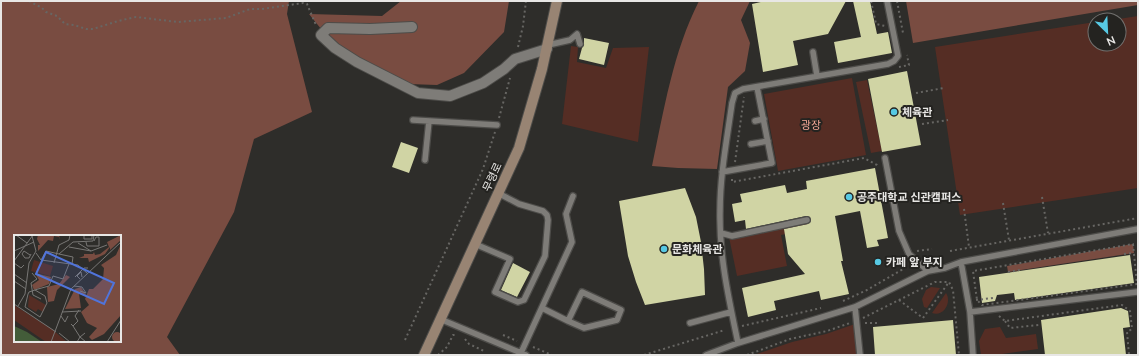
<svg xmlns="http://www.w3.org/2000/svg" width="1139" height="356" viewBox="0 0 1139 356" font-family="Mulish,'Noto Sans KR',sans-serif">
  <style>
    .green { fill: #552d24 }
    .forest { fill: #794c41; fill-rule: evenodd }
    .building { fill: #d0d4a4 }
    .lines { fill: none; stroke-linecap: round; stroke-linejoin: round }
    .service-casing { stroke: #4d4c49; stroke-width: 8 }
    .minor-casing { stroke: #4d4c49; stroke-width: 12 }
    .secondary-casing { stroke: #4d4c49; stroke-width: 12 }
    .path { stroke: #676663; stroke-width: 2; stroke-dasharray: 2 3; stroke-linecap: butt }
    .service { stroke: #7e7c78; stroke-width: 5.5 }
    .minor { stroke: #7e7c78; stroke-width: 10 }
    .secondary { stroke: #988473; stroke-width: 10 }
    .poi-dot { fill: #57c9e3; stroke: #242320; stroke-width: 1.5 }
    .labels { text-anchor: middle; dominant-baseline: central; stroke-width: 4; stroke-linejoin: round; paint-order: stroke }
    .poi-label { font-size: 11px; font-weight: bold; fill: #e8e7e5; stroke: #242320; text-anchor: start }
    .park-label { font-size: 11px; fill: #f6aa98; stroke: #242320 }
    .street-label { font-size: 11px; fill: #e8e7e5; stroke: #242320 }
    .inset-road { fill: none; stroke: #787775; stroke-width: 1 }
    .view { fill: #5074db; fill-opacity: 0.15; stroke: #5074db; stroke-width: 2 }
    .inset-edge { fill: none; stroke: #e8e7e5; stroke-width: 2 }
  </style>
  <rect width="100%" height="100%" fill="#2e2d2a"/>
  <path class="green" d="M1138 16V188L960 215 935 47 1095 22V44H1119V20H1112Z
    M571 46 578 47 577 62 606 68 613 48 649 47 638 142 562 124Z
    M852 78 866 155 778 171 764 94Z
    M867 80 882 151 871 153 856 82Z
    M810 221 811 229 781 235 787 266 737 276 729 237Z
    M931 287 940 288 927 308 924 307 922 299 926 290Z
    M946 293C952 302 944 317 932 313Z
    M855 324 858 355H754L792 342 826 334Z
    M1000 327 1006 338 1036 334 1038 349 995 355H981L979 341 985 329Z"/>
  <path class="forest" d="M1 1H289L287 14 312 112 254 139 234 212 167 337 180 355H1ZM15 236H120V341H15Z
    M401 1H509L504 32 464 73 437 85 408 84 334 45 309 14 382 16Z
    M699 1H750L741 20 750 43 745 71 728 87 717 169 678 168 652 166C664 110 673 52 699 1Z
    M906 1H1138V5L913 43Z
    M1133 244 1134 253 1008 272 1007 266Z"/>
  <path class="building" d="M765 1H846L828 34 793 41 798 65 763 72 752 4Z
    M853 1H870L877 34 888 32 892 53 838 63 834 42 861 37Z
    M584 38 609 43 604 65 579 59 582 48 584 45Z
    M907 71 921 145 882 152 868 79Z
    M401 142 418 148 409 173 392 167Z
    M875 168 888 238 877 240 879 246 867 248 860 211 835 216 843 261H841L849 294 821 300 819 291 774 301 776 310 748 317 742 288 805 274 788 254 784 229 808 224 811 220 810 217 806 216 746 229 745 220 735 222 732 204 742 202 740 194 785 185 787 193 807 189 806 181Z
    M685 188 696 217 701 242 704 269 705 295 645 305 636 282 628 256 619 201Z
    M1130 255 1134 283 1015 300 1014 293 1006 294 997 295 995 301 982 303 979 277Z
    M513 263 530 272 517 297 501 290Z
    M1121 308 1128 311 1130 327 1123 328 1126 355H1045L1041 320Z
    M953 320 956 355H875L873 327Z"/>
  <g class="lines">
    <g class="service-casing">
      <path id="service" d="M548 45 570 40 577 34 580 44
        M813 52 817 76
        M413 120 497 125
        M755 121 764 119
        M751 144 768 141
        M885 158 899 231 909 254 928 271
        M425 160 429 121
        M722 172 772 163 757 87
        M721 233 732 236 807 220
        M475 244 510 259 495 292 518 302 524 300 545 256 548 220 547 215 543 211 519 204 498 193
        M961 262 970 312 973 355
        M582 292 621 310 617 320 584 328 568 321Z
        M855 307 860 355
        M542 308 568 321
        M970 312 1137 292
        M440 319 526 355
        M690 323 731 312
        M738 343C729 300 719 256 720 211 720 175 727 139 732 103L735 93 743 89 888 64 894 61 898 56 887 1
        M520 355 572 242 566 214 573 196
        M706 355 738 343 855 307 928 271 945 268 961 262 1138 229"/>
    </g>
    <g class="minor-casing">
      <path id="minor" d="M412 27 370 29 328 28 321 35 335 48 357 62 418 93 450 96 483 83 504 69 515 59 547 49"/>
    </g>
    <g class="secondary-casing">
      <path id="secondary" d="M424 355 519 148 542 69 557 1"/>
    </g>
    <path class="path" d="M29 1 42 8 46 12 57 16 65 24 74 25 86 29H93L118 21 136 17 178 22 226 18 250 9H262L303 3 307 4 316 25
      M871 1 876 24 885 26
      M897 1 903 33
      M518 47 523 26 526 1
      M899 67 909 65 907 55
      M916 93 944 88
      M499 118 510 78
      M922 124 948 120
      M735 162 744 97
      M732 179V182L864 158 877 165 878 167
      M1042 197 1048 233
      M1003 203 1009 240
      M964 209 969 247
      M1133 244 1137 284 982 305 977 300 973 271Z
      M917 251 932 249
      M950 251 1138 218
      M1124 254 1134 253
      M1008 272 1020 270
      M899 300 923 318 949 282
      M976 300 993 298
      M843 301 867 290 905 268V261
      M999 316 1005 321 1122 305 1130 311 1132 329 1127 332 1129 355
      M863 318 935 282H949L953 290 959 355
      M1005 321 1010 328 1039 325
      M865 323H878
      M742 326 821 308
      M503 335 517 341
      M465 339 469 344 484 351
      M405 340 483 169 495 132
      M533 347 552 355
      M438 355 447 347 453 335H455
      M644 355 725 330
      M747 355 790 339 827 331 850 323"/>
    <use href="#service" class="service"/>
    <use href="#minor" class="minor"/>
    <use href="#secondary" class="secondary"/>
  </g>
  <g class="poi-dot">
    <circle cx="894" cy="112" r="4"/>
    <circle cx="849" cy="197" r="4"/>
    <circle cx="664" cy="249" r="4"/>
    <circle cx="878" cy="262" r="4"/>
  </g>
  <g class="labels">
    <g class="poi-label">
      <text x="902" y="112">체육관</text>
      <text x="857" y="197">공주대학교 신관캠퍼스</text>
      <text x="672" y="249">문화체육관</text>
      <text x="886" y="262">카페 앞 부지</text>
    </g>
    <g class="park-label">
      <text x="811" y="125">광장</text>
    </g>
    <g class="street-label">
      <text transform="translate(492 177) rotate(-65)">무령로</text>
    </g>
  </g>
  <g transform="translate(14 235)">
    <rect width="107" height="107" fill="#2e2d2a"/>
    <path d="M20 25 39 31 36 41 17 36ZM15 60 32 70 29 77 24 74 22 77 14 72ZM0 70 39 95 53 107H32L0 85Z" fill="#552d24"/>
    <path d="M24 0H45L46 5 45 2 40 1 39 6 34 5 24 16V10H26L23 4ZM107 0V5L96 15V12L91 19 75 27 74 23H65L70 21V19H79L80 17 81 20 86 19 95 12 93 7ZM107 9V80L90 99 78 105 75 102 83 93 73 88 67 77 75 70 71 64 75 54H79L89 44 90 33 87 30 102 20ZM21 38 37 42 35 49 20 55 18 50 25 45ZM52 40 56 42 43 55 40 66 34 67 33 52 45 49ZM67 52 72 60 65 59 67 73 51 74 61 54ZM98 102a5 5 0 1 1 10 0a5 5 0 1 1-10 0Z" fill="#794c41"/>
    <path d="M0 91 13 97 28 107H0Z" fill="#435c39"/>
    <path class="inset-road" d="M2 0 13 8M70 0V4H78V0M72 7 73 11H85V2H82L80 6M64 8 77 16M55 12 77 16 93 10M0 16 20 7M22 18 27 25 64 30 73 38M45 19 59 22 58 29M16 20 10 16 8 19 11 23H15L17 19M27 25 32 16 45 19 59 7 79 6 80 0M0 26 19 0M0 28 7 33 10 30M40 28 45 10 55 5 56 0M18 38 23 44 17 48 19 60 27 64M0 39 13 48M61 42 70 33H74M66 44 63 41 67 37 68 42M0 46 12 54M60 51 68 52 72 58 66 56M21 55 31 61 33 68 26 82 11 72 14 59 15 57 24 54 35 51 39 41 49 44 55 29M0 69 42 97M4 71 11 59 15 28 22 16 18 1M48 77 67 76M47 81 51 87 54 81M57 89 59 91 64 86 61 81 65 75M59 91 66 102 71 98M45 98 56 107M37 107 57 54 107 7M63 107 66 102 72 107M93 107 107 85"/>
    <path class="view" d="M32 17 100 48 90 69 22 39Z"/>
    <rect width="107" height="107" class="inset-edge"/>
  </g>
  <rect width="1139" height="356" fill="none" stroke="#e8e7e5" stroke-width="4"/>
  <g transform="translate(1107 32) rotate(156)"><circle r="19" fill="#242320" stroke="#72716f"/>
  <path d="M0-3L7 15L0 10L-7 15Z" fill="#57c9e3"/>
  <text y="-6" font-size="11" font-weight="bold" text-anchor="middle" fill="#e8e7e5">N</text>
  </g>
</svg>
